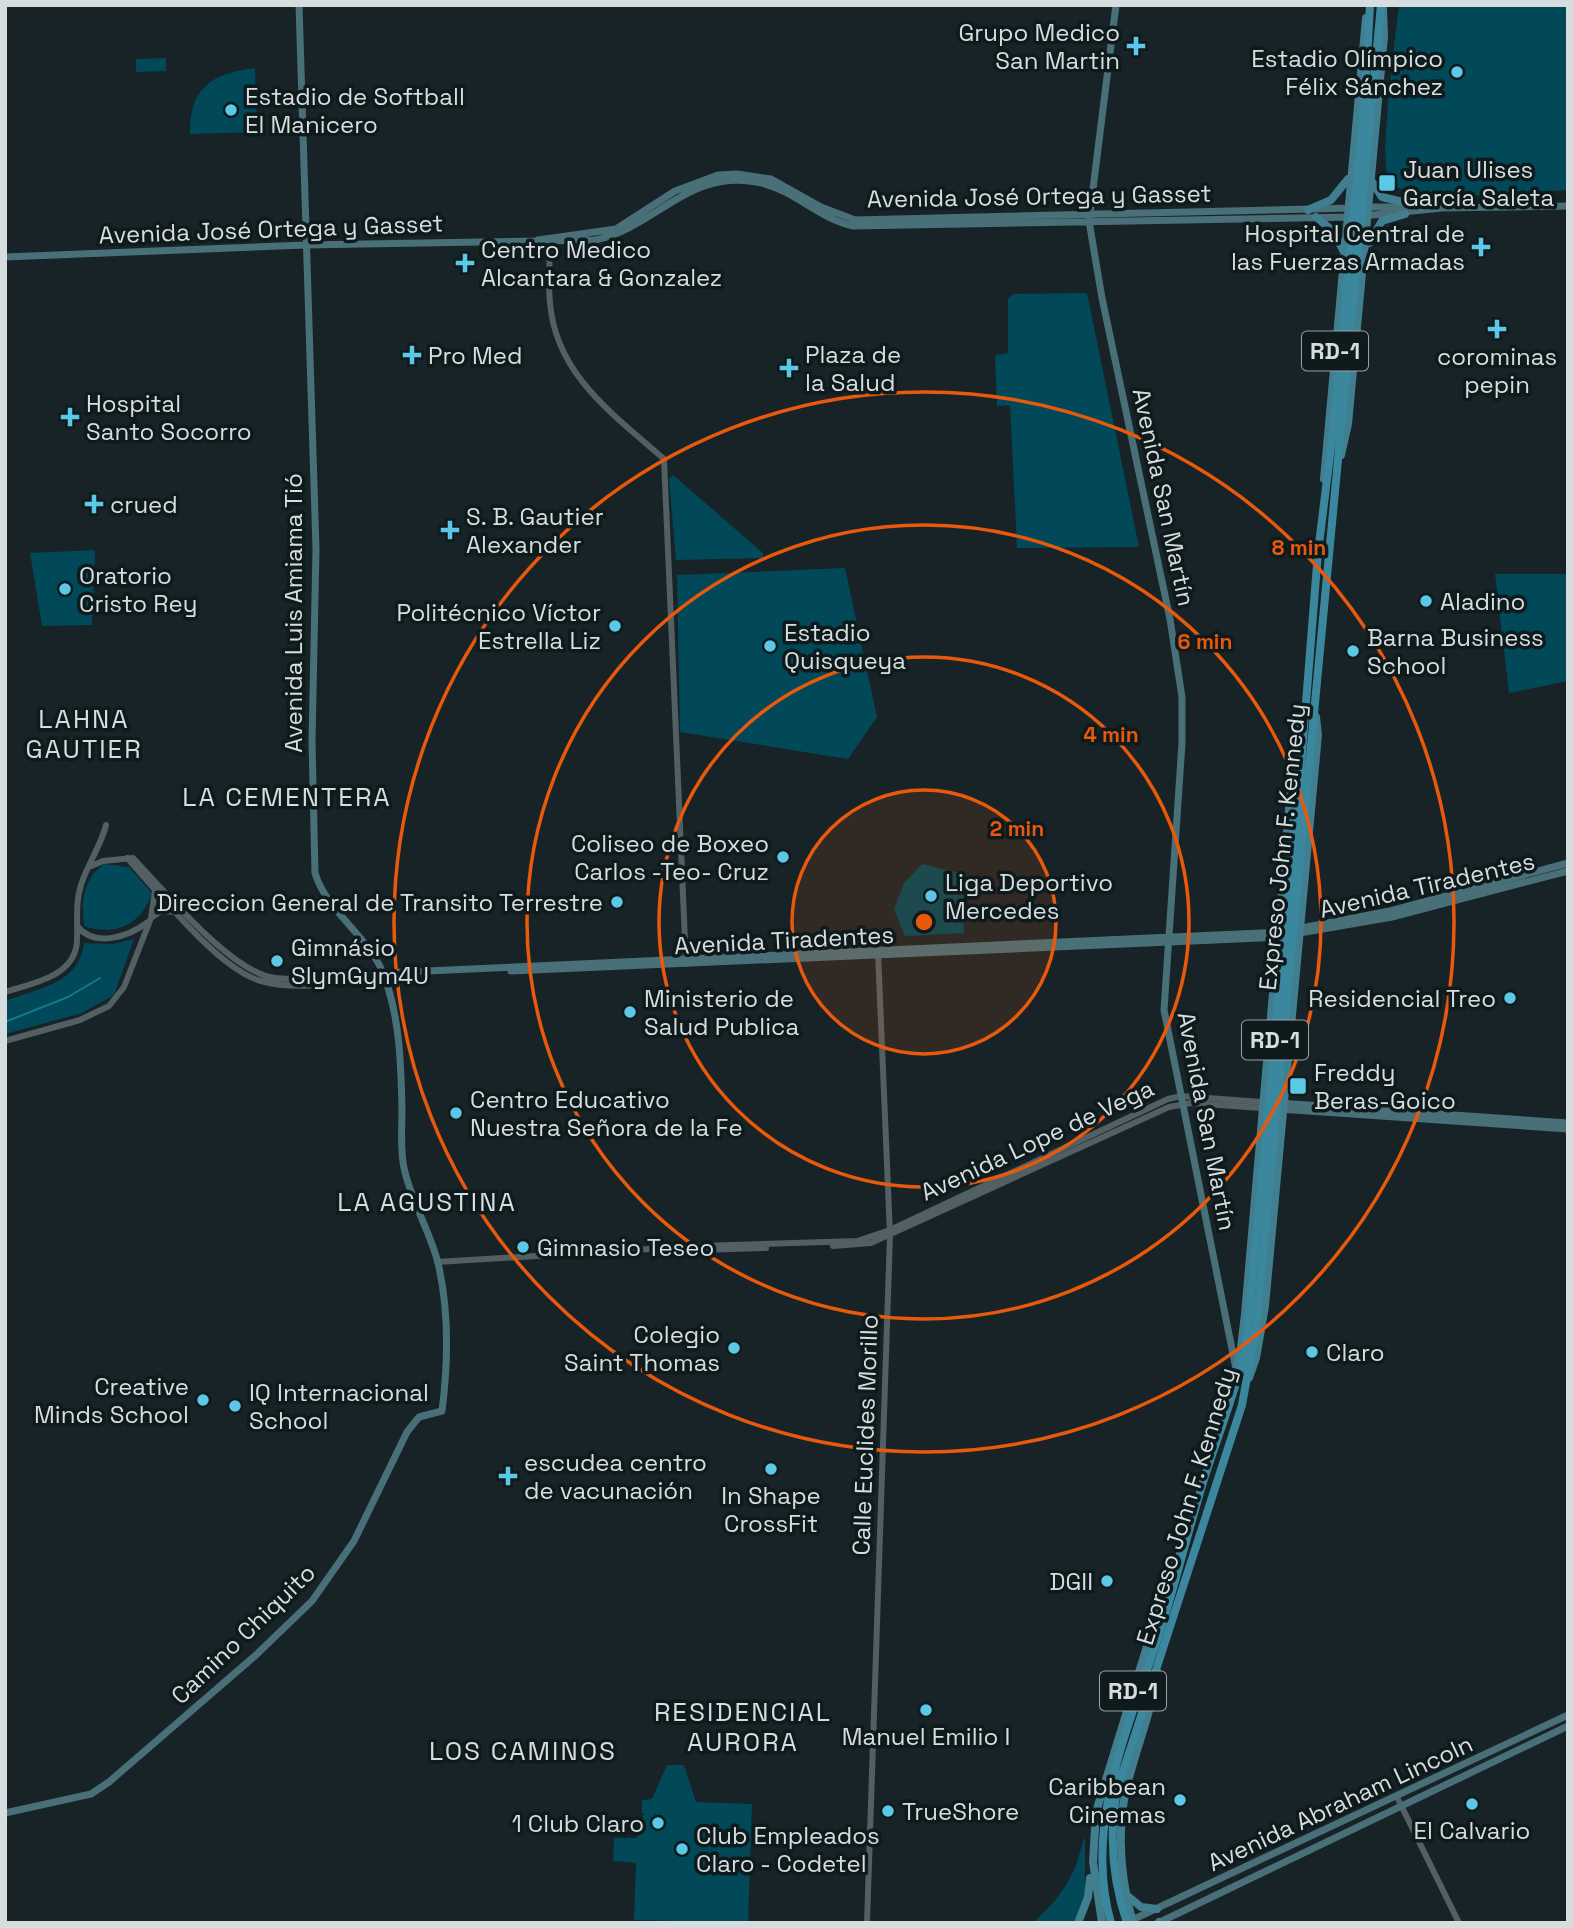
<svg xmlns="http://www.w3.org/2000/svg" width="1573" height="1928" viewBox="0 0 1573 1928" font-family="'Space Grotesk',sans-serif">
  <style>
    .green { fill: #014859 }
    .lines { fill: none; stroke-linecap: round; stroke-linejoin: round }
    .stream { stroke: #117992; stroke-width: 2 }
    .tertiary { stroke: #525f63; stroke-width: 6 }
    .secondary { stroke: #496f79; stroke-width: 7 }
    .primary { stroke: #417e8f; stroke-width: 8 }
    .trunk { stroke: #3b889e; stroke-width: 8 }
    .ring { fill: none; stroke: #e8590c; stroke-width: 3.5 }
    .poi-dot { fill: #5bc8e7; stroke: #0f1a1d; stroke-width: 2.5 }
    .labels { text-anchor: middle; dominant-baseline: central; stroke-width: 7; stroke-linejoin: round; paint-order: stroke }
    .shield { fill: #0f1a1d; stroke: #9aa2a5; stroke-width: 2 }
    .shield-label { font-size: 23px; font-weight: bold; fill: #d6dddf }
    .poi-label { font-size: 24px; fill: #d6dddf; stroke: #0f1a1d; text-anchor: start }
    .street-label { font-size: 24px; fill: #d6dddf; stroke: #0f1a1d }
    .neighbourhood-label { font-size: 26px; letter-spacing: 2px; fill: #d6dddf; stroke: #0f1a1d }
    .centre { fill: #e8590c; stroke: #0f1a1d; stroke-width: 3.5 }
    .ring-label { font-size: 21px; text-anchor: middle; font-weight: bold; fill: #e8590c; stroke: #0f1a1d; stroke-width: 7; stroke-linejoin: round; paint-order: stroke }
  </style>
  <rect width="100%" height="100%" fill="#182327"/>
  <path class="green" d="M1399 5H1568V190C1535 191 1407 207 1389 181 1378 167 1396 31 1399 5Z
    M166 58V71L136 72V59Z
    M255 68 257 132 190 134C189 88 212 73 255 68Z
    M1087 293 1139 547 1017 548 1010 405 997 406 995 355 1008 353V299L1013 294Z
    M673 475 763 553V558L676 560 669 479Z
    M95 550 92 625 42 626 30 553Z
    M845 568 877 717 848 759 680 732 677 575Z
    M1495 574H1568V681L1509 693Z
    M104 864 129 867 152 893C142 924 116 937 84 926 81 901 83 880 104 864Z
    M922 864 963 874 964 933 905 936 894 909 904 883Z
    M134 939 114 995 82 1013 5 1034V1001C39 988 79 984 84 943L113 944Z
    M667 1765H684L696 1802 752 1804 748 1923 634 1920 636 1863 613 1861 614 1838H637L643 1815 646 1814 642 1813V1800L652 1799Z
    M1085 1837V1893L1074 1923H1032C1050 1909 1064 1891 1074 1870 1079 1859 1080 1848 1085 1837Z"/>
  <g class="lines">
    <path class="stream" d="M5 1022 68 997 100 978"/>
    <path class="tertiary" d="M550 238C550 259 548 281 550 303 556 375 614 415 664 459L686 964
      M127 858C158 892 219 970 261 981 299 992 347 981 385 978
      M89 867 103 861 133 858C164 890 231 973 275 978 310 982 348 974 383 973
      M151 918 161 911 175 912
      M77 926C95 948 128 937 148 922
      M5 992C34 983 77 976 77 939 78 920 75 903 81 885 87 865 101 846 106 825
      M5 1041 80 1020 109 1006 124 987 151 918 155 891
      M833 1246 871 1243 1169 1107 1191 1103 1261 1108
      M695 1248 699 1250 766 1248
      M437 1262 699 1246 857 1241 890 1230 1168 1099 1181 1096 1262 1102
      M1397 1797 1459 1923
      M867 1923 890 1235 878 952"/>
    <path class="secondary" d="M1116 5 1089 221 1102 298 1170 619 1182 697V743L1164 1010 1235 1364
      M1365 207H1413
      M1438 208 1568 206
      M1363 216 1442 208
      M538 240 616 229 675 191 718 175 737 174 771 179 821 207 855 220 1353 208
      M5 257 306 245 595 240C658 227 691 164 765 184 797 193 820 219 853 226L1351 217
      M1296 929 1390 911 1568 863
      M1294 934 1392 917 1568 871
      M511 971 1283 937
      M383 973 1281 932
      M1279 1103 1568 1123
      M1279 1109 1568 1129
      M5 1813 91 1794 109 1782 256 1655 312 1601 354 1541 407 1432 419 1417 442 1411C448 1364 449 1310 438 1263 430 1231 411 1201 404 1168 400 1149 402 1129 402 1109 401 1065 400 1021 385 978 371 937 327 913 315 873L312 741 316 549 299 5
      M1132 1920 1568 1715
      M1158 1923 1568 1726"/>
    <path class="primary" d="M1373 183 1382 197 1423 207
      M1308 210 1331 200 1348 179
      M1316 217 1333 231 1344 252
      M1369 243 1382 221 1405 214
      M1341 455 1348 424 1384 37 1383 8
      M1324 479 1366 18
      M1249 1378 1256 1358 1265 1306 1318 735 1316 717
      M1225 1408 1241 1348 1245 1314 1295 741 1303 720
      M1129 1897 1141 1907 1157 1909
      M1078 1923 1088 1897 1090 1878
      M1102 1923 1093 1862 1096 1812 1168 1578 1181 1552
      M1133 1923C1121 1881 1117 1837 1125 1794 1134 1753 1151 1714 1158 1673
      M1158 1923 1159 1922"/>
    <path class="trunk" d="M1111 1923C1082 1822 1132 1721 1162 1625 1178 1575 1190 1523 1206 1473 1220 1430 1236 1390 1246 1347L1300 778 1318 552 1334 423 1365 95 1370 5
      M1127 1923C1112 1879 1109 1835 1117 1790L1242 1405 1256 1327 1381 5"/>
  </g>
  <circle cx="924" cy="922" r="132" fill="#e8590c" fill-opacity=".12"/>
  <g class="ring">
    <circle cx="924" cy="922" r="132"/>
    <circle cx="924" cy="922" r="265"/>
    <circle cx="924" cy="922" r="397"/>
    <circle cx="924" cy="922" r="530"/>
  </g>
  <g class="poi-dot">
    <path d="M1132.5 35.5h7v7h7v7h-7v7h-7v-7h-7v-7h7z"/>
    <circle cx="1457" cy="72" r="7"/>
    <circle cx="231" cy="110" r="7"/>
    <rect x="1378" y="174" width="18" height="18" rx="3.5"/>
    <path d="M1477.5 236.5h7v7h7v7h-7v7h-7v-7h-7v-7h7z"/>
    <path d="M461.5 252.5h7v7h7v7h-7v7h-7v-7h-7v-7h7z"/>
    <path d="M1493.5 318.5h7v7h7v7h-7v7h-7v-7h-7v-7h7z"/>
    <path d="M408.5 344.5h7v7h7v7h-7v7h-7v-7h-7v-7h7z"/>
    <path d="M785.5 357.5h7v7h7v7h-7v7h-7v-7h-7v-7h7z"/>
    <path d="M66.5 406.5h7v7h7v7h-7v7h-7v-7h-7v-7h7z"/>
    <path d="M90.5 493.5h7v7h7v7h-7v7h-7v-7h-7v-7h7z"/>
    <path d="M446.5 519.5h7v7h7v7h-7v7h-7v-7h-7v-7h7z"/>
    <circle cx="65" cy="589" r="7"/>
    <circle cx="1426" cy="601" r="7"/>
    <circle cx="615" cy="626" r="7"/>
    <circle cx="770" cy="646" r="7"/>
    <circle cx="1353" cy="651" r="7"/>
    <circle cx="783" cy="857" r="7"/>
    <circle cx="931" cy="896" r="7"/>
    <circle cx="617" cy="902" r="7"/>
    <circle cx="277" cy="961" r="7"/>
    <circle cx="1510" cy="998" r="7"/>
    <circle cx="630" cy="1012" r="7"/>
    <rect x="1289" y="1077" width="18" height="18" rx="3.5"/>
    <circle cx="456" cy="1113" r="7"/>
    <circle cx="523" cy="1247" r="7"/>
    <circle cx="734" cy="1348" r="7"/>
    <circle cx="1312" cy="1352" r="7"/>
    <circle cx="203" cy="1400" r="7"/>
    <circle cx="235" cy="1406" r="7"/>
    <circle cx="771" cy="1469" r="7"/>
    <path d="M504.5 1465.5h7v7h7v7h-7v7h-7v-7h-7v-7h7z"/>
    <circle cx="1107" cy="1581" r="7"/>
    <circle cx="926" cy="1710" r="7"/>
    <circle cx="1180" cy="1800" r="7"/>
    <circle cx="1472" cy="1804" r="7"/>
    <circle cx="888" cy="1811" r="7"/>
    <circle cx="658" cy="1823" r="7"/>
    <circle cx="682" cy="1849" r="7"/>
  </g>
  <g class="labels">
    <g class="shield">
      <rect x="1302" y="331.5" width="66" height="39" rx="5"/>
      <rect x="1242" y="1020.5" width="66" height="39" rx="5"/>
      <rect x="1100" y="1671.5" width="66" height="39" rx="5"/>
    </g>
    <g class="shield-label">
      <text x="1335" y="351">RD-1</text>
      <text x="1275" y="1040">RD-1</text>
      <text x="1133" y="1691">RD-1</text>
    </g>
    <g class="poi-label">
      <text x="1120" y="32" text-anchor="end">Grupo Medico<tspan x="1120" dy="28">San Martin</tspan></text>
      <text x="1443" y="58" text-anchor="end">Estadio Olímpico<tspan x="1443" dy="28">Félix Sánchez</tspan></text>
      <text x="245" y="96">Estadio de Softball<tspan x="245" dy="28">El Manicero</tspan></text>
      <text x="1403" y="169">Juan Ulises<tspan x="1403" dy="28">García Saleta</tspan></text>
      <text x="1465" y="233" text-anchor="end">Hospital Central de<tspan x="1465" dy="28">las Fuerzas Armadas</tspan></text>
      <text x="481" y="249">Centro Medico<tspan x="481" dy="28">Alcantara &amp; Gonzalez</tspan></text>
      <text x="805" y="354">Plaza de<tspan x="805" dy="28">la Salud</tspan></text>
      <text x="428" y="355">Pro Med</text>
      <text x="1497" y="356" text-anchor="middle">corominas<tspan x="1497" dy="28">pepin</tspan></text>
      <text x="86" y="403">Hospital<tspan x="86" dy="28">Santo Socorro</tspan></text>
      <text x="110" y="504">crued</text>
      <text x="466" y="516">S. B. Gautier<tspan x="466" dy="28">Alexander</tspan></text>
      <text x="79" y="575">Oratorio<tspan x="79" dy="28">Cristo Rey</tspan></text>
      <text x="1440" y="601">Aladino</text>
      <text x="601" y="612" text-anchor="end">Politécnico Víctor<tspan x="601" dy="28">Estrella Liz</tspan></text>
      <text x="784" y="632">Estadio<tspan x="784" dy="28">Quisqueya</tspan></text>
      <text x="1367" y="637">Barna Business<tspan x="1367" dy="28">School</tspan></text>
      <text x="769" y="843" text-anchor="end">Coliseo de Boxeo<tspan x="769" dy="28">Carlos -Teo- Cruz</tspan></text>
      <text x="945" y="882">Liga Deportivo<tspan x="945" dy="28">Mercedes</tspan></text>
      <text x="603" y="902" text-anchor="end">Direccion General de Transito Terrestre</text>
      <text x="291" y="947">Gimnásio<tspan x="291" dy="28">SlymGym4U</tspan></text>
      <text x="644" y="998">Ministerio de<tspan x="644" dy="28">Salud Publica</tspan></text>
      <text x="1496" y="998" text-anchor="end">Residencial Treo</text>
      <text x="1314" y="1072">Freddy<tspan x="1314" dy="28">Beras-Goico</tspan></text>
      <text x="470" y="1099">Centro Educativo<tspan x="470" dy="28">Nuestra Señora de la Fe</tspan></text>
      <text x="537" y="1247">Gimnasio Teseo</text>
      <text x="720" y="1334" text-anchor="end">Colegio<tspan x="720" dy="28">Saint Thomas</tspan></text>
      <text x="1326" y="1352">Claro</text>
      <text x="189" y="1386" text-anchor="end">Creative<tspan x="189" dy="28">Minds School</tspan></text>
      <text x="249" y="1392">IQ Internacional<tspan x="249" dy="28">School</tspan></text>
      <text x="524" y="1462">escudea centro<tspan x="524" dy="28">de vacunación</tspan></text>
      <text x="771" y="1495" text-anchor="middle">In Shape<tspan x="771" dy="28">CrossFit</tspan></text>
      <text x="1093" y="1581" text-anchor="end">DGII</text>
      <text x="926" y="1736" text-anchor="middle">Manuel Emilio I</text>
      <text x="1166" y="1786" text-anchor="end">Caribbean<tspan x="1166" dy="28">Cinemas</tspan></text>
      <text x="902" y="1811">TrueShore</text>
      <text x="644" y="1823" text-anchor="end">1 Club Claro</text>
      <text x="1472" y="1830" text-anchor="middle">El Calvario</text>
      <text x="696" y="1835">Club Empleados<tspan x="696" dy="28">Claro - Codetel</tspan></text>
    </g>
    <g class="street-label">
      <text transform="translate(1039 196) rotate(-1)">Avenida José Ortega y Gasset</text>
      <text transform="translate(271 229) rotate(-2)">Avenida José Ortega y Gasset</text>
      <text transform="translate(1164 497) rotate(78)">Avenida San Martín</text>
      <text transform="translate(293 613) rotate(-90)">Avenida Luis Amiama Tió</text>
      <text transform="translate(1282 847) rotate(-84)">Expreso John F. Kennedy</text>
      <text transform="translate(1427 885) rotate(-13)">Avenida Tiradentes</text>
      <text transform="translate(784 940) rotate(-3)">Avenida Tiradentes</text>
      <text transform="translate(1207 1121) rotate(79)">Avenida San Martín</text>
      <text transform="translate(1037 1140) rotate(-25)">Avenida Lope de Vega</text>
      <text transform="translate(865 1435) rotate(-88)">Calle Euclides Morillo</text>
      <text transform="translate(1186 1506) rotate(-73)">Expreso John F. Kennedy</text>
      <text transform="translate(243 1634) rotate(-44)">Camino Chiquito</text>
      <text transform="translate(1340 1803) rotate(-25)">Avenida Abraham Lincoln</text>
    </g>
    <g class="neighbourhood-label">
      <text x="84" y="719">LAHNA<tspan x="84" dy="30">GAUTIER</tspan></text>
      <text x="287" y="797">LA CEMENTERA</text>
      <text x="427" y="1202">LA AGUSTINA</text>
      <text x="743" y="1712">RESIDENCIAL<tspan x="743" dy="30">AURORA</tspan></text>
      <text x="523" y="1751">LOS CAMINOS</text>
    </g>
  </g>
  <circle cx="924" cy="922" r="10" class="centre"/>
  <g class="ring-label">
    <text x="1299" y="555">8 min</text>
    <text x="1205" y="649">6 min</text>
    <text x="1111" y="742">4 min</text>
    <text x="1017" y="836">2 min</text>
  </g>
  <rect width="1573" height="1928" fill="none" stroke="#d6dddf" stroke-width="14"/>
</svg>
